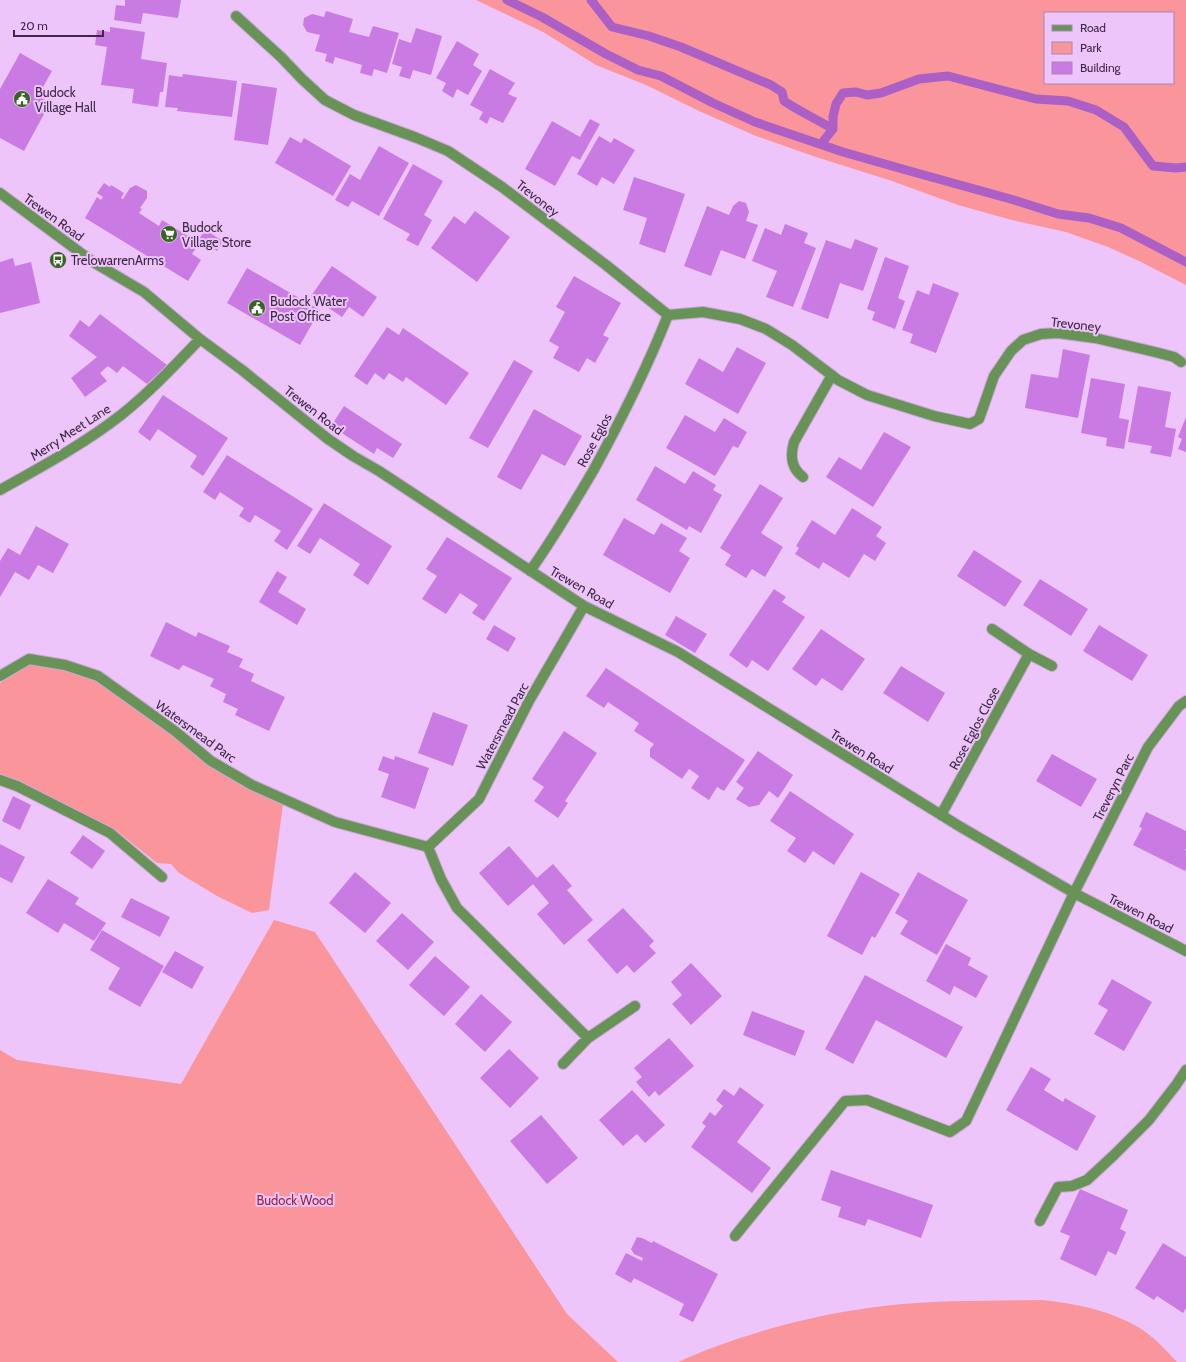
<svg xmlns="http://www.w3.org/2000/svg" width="1186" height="1362" viewBox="0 0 1186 1362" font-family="Cabin,sans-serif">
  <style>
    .green { fill: #fa969b; fill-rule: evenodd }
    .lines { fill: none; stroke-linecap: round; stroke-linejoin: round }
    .stream { stroke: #ac5fc5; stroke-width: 9 }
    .building { fill: #c97be3 }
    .minor-casing { stroke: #caa6d6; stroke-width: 12 }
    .minor { stroke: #679456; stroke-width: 10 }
    .labels { text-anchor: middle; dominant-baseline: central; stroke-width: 4; stroke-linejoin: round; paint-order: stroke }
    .poi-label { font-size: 13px; fill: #3d2944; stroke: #edc5fb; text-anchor: start }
    .street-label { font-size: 13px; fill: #3d2944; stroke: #edc5fb }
    .park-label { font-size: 13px; fill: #9b2136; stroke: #edc5fb }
  </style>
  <rect width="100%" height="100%" fill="#edc5fb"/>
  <path class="green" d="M476 0H1186V285L1141 262 1108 247 1066 232 1012 220 958 205 889 180 816 157 756 136 699 111 646 85 596 65 543 32ZM1045 13H1173V83H1045Z
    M31 664 64 669 97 681 172 734 208 765 249 790 283 804 269 910 252 913 217 896 179 873 171 864 157 863 113 828 20 781 0 774V683Z
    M274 920 315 932 567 1314 618 1362H0V1050L17 1060 181 1084Z
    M1041 1300C1073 1303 1109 1310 1138 1327 1153 1336 1165 1349 1177 1362H678C740 1334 815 1314 883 1306 935 1300 988 1301 1041 1300Z"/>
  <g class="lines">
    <path class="stream" d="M507 0 542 17 606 54 638 70 661 76 713 103 755 122 843 152 906 170 1014 200 1058 214 1089 218 1121 228 1186 262
      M591 0 612 27 649 36 681 47 771 85 782 92 784 101C799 111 816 119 833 129
      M821 144 833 129V117L836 104 843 93 856 92 867 95 881 93 919 79 948 76 1036 99 1068 101 1096 110 1124 127 1153 166 1176 168 1186 167"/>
  </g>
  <path class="building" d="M125 0H181L178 18 143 13 141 24 114 20 116 5 125 6Z
    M326 11 353 19 349 32 369 37 373 26 399 33 387 73 374 69 372 76 360 73 362 65 335 57 333 64 325 61 327 54 315 51 320 35 307 32 303 25 304 18 312 14 324 17Z
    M110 27 145 32 141 59 167 63 163 92H160L158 107 132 103 134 89 101 85 107 47 95 45 97 30 110 32Z
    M416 28 442 36 431 75 413 70 410 79 399 76 402 67 392 64 399 39 411 43Z
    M457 41 479 54 473 65 482 71 468 95 457 89 453 98 442 91 446 83 436 78Z
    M20 53 52 71 38 96 50 103 24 151 0 138V89Z
    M490 69 515 83 508 94 517 98 503 123 490 117 487 124 479 119 483 112 470 105Z
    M183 74 237 81 232 117 177 111 178 108 165 107 169 75 182 77Z
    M242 83 277 88 268 145 234 140Z
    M590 119 600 124 580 160 572 156 555 186 525 169 552 121 580 137Z
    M599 136 611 143 614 138 635 150 614 184 602 177 597 186 577 174Z
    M290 137 301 143 304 138 351 166 333 196 275 163Z
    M379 146 409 163 379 216 352 201 348 207 335 200 350 174 360 180Z
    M413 164 443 181 424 215 432 220 418 246 406 240 410 234 383 219Z
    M634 177 685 194 665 253 639 244 647 218 623 210Z
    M104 183 110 187 111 185 124 193 121 198 123 199 130 188 136 185 147 191V198L140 208 142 209 139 213 159 226 162 220 199 243 192 254 201 260 188 281 85 218 97 197 101 200 103 197 97 193Z
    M739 201 746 203 749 212 746 221 758 225 745 259 721 250 711 276 684 266 707 206 729 215 733 206Z
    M475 211 510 237 477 282 431 248 454 216 465 224Z
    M785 224 808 233 804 243 816 248 793 307 766 297 777 271 752 261 765 228 781 235Z
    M205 230 223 241 217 251 199 239Z
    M855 239 878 248 863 291 840 283 828 319 801 309 826 240 851 249Z
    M885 257 909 266 898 298 905 301 895 329 872 320 875 312 867 309Z
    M13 258 15 266 31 262 40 303 0 313V262Z
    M332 266 377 297 363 317 349 307 342 317 311 296Z
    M247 268 320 310 300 345 227 303Z
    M574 276 621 303 603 335 609 338 595 363 587 358 579 372 553 358 559 347 549 341 565 312 556 307Z
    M933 283 959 293 936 353 910 343 913 334 902 330 917 290 929 295Z
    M100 314 167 365 147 384 123 366 117 373 108 366 100 373 107 381 85 397 71 378 97 357 69 336 80 320 89 327Z
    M387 327 399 335 403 328 469 373 446 405 406 377 403 382 389 373 384 380 375 373 367 385 354 376Z
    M737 347 766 363 738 414 685 384 699 358 723 372Z
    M1063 349 1090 355 1078 418 1025 408 1031 374 1058 378Z
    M514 360 533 371 488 448 469 438Z
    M1091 378 1125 384 1119 418 1129 420 1124 449 1106 446 1107 438 1081 433Z
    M1138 386 1171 392 1165 427 1176 429 1171 457 1150 453 1152 446 1128 442Z
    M163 395 228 438 203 476 190 467 197 456 158 429 150 441 138 432Z
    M344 406 402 444 393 458 377 448 374 454 331 426Z
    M534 409 582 436 565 466 542 454 521 490 497 477Z
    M685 415 715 432 724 418 747 432 738 448 733 446 715 476 666 448Z
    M1186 417V452L1178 449 1182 439 1178 437Z
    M884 432 911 447 873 507 826 477 839 457 861 470Z
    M227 455 313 509 287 550 274 541 281 531 255 515 250 523 239 516 244 508 220 492 215 500 203 492Z
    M655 466 685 484 693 471 716 485 713 490 722 495 701 533 689 526 687 530 636 500Z
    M760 484 783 498 761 533 783 547 765 577 752 569 746 578 725 565 731 555 720 548Z
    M324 503 392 546 368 585 353 575 360 564 320 538 310 554 297 546Z
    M852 508 882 527 876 536 886 543 875 561 864 554 849 578 823 562 819 569 795 554 799 548 796 546 812 520 835 535Z
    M624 518 654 535 661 523 687 538 679 551 690 558 670 593 603 555Z
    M36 526 69 544 53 573 38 565 29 580 15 572 0 597V561L8 548 20 555Z
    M447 537 512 578 484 621 472 613 478 605 460 593 446 614 422 599 437 576 426 569Z
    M974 550 1022 581 1005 607 957 576Z
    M277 571 287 577 278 592 306 609 297 625 259 602Z
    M1040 579 1088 609 1071 636 1023 605Z
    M774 589 786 597 782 602 805 617 768 671 752 660 747 668 729 655Z
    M676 616 707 634 695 653 665 635Z
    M166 622 196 637 198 632 230 646 227 652 243 659 239 667 254 674 251 681 285 697 269 731 235 715 238 709 223 702 226 694 210 686 214 679 183 665 179 670 150 656Z
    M494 625 516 638 508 652 486 639Z
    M1099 625 1148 655 1132 681 1083 651Z
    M821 629 865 659 842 691 822 678 816 686 792 669Z
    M901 666 945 693 928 722 883 693Z
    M606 668 745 760 724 791 717 787 709 800 691 788 699 776 689 769 682 779 650 757V749L654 744 634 731 639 723 608 702 604 708 586 696Z
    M433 712 468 725 453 766 418 753Z
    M564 731 597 753 565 801 568 803 558 818 534 801 544 787 532 779Z
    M758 751 793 775 778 798 769 791 759 805 749 807 736 799 744 788 736 782Z
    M1052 754 1097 779 1081 807 1036 781Z
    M383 756 394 760 395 756 429 768 415 809 381 797 389 774 378 770Z
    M790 791 854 834 834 865 813 851 805 863 787 851 796 838 770 821Z
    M13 796 31 805 20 830 2 821Z
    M1146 812 1186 831V848L1185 850 1186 851V868L1185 871 1133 845 1142 828 1139 827Z
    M83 835 105 851 92 869 70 853Z
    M0 844 25 857 12 883 0 877Z
    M509 846 537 878 553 864 572 886 567 890 593 920 564 945 537 914 549 903 533 884 508 906 479 873Z
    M355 872 391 903 365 933 329 903Z
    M861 872 900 894 875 938 872 936 862 955 827 936Z
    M918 872 968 900 937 955 900 934 908 921 895 913Z
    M48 879 79 898 75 904 106 923 94 941 64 923 58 933 26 913Z
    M131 898 170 917 160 937 121 917Z
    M623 908 654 941 649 946 656 953 634 973 627 965 617 974 587 940Z
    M402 913 434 942 408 970 376 941Z
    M102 930 164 966 140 1007 108 989 120 968 90 950Z
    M946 944 971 958 968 965 988 976 976 998 954 986 950 995 926 981Z
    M175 951 204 967 192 989 162 972Z
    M435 956 470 987 444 1016 409 985Z
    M691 963 722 996 691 1025 672 1004 682 995 671 982Z
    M865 975 963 1027 946 1058 876 1020 853 1064 825 1049Z
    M1112 979 1152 1002 1124 1051 1094 1034 1108 1010 1098 1004Z
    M481 994 512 1022 485 1052 455 1024Z
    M752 1011 805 1031 795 1056 743 1035Z
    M669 1038 694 1066 659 1096 655 1091 649 1097 636 1082 642 1077 634 1068Z
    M509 1049 539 1078 510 1108 480 1078Z
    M1031 1067 1051 1079 1044 1090 1063 1102 1065 1098 1096 1116 1077 1151 1006 1110Z
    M740 1087 764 1105 737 1142 771 1168 752 1193 691 1147 706 1126 702 1123 710 1112 715 1116 723 1106 716 1100 724 1089 734 1096Z
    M632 1090 665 1125 645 1143 637 1134 623 1146 599 1120Z
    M541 1115 578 1158 547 1184 510 1141Z
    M831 1170 933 1205 921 1238 868 1219 865 1226 838 1217 841 1207 821 1200Z
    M1080 1189 1128 1210 1120 1229 1126 1232 1116 1255 1108 1251 1096 1276 1060 1259 1070 1236 1060 1232Z
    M637 1237 642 1238 652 1243 653 1241 718 1274 693 1322 679 1315 684 1304 634 1278 631 1283 615 1274 626 1253 642 1261 643 1258 634 1254 631 1249Z
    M1163 1243 1186 1257V1308L1183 1313 1157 1296 1154 1300 1135 1288Z"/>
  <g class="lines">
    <g class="minor-casing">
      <path id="minor" d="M236 16 281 57 302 79 325 100 354 115 417 138 448 151 502 187 606 265 668 315 703 312 740 319 766 329 792 345 838 380 867 395 934 416 970 424 979 419 994 376 1011 351 1023 340 1041 334 1058 333 1095 338 1155 352 1174 357 1181 362
        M0 193 93 262 144 292 200 339 242 370 328 439 353 456 379 471 584 606 678 652 959 826 1074 893 1186 951
        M803 477C791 468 790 456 794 442L832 375
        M0 490C41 467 84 444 121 415 150 392 175 365 200 339
        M530 571C553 539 573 505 593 471 621 420 647 368 668 315
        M992 629 1029 654 1052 666
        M0 676 29 659 65 665 98 676 175 731 211 761 252 785 335 822 428 847 479 799 529 701 584 606
        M0 780 17 786 110 833 162 877
        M941 815 1029 654
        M428 847 441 879 457 908 588 1038
        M563 1064 588 1038 635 1006
        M1040 1221 1058 1187 1072 1186 1087 1180 1114 1155 1149 1120 1176 1085 1186 1070
        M735 1236 845 1101 867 1100 950 1132 966 1121 1074 893 1148 747 1179 706 1186 701"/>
    </g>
    <use href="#minor" class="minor"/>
  </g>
  <defs>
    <g id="civic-disc" transform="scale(0.9)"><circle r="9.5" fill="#376422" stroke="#edc5fb"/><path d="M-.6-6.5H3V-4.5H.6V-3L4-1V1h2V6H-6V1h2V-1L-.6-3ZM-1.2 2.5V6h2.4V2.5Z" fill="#fff"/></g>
    <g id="supermarket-disc" transform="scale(0.9)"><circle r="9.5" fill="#376422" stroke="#edc5fb"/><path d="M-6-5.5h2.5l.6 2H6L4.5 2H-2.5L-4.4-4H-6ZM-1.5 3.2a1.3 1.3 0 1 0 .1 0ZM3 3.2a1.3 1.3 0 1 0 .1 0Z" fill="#fff"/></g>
    <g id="bus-disc" transform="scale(0.9)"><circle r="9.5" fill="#376422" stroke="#edc5fb"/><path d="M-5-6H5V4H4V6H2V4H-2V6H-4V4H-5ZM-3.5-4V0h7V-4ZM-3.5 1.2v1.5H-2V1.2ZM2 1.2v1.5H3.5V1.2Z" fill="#fff"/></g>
  </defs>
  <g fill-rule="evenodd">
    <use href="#civic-disc" x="22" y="99"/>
    <use href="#supermarket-disc" x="169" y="234"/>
    <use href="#bus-disc" x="58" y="260"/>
    <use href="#civic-disc" x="257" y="308"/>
  </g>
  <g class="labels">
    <g class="poi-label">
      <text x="35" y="92">Budock<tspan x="35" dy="15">Village Hall</tspan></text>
      <text x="182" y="227">Budock<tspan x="182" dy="15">Village Store</tspan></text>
      <text x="71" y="260">TrelowarrenArms</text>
      <text x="270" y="301">Budock Water<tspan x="270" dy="15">Post Office</tspan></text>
    </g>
    <g class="street-label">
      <text transform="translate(538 198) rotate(38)">Trevoney</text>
      <text transform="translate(54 217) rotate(36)">Trewen Road</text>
      <text transform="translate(1076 324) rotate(6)">Trevoney</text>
      <text transform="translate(314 410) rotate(38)">Trewen Road</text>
      <text transform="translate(70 432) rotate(-33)">Merry Meet Lane</text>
      <text transform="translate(594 440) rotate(-62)">Rose Eglos</text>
      <text transform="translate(582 587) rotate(30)">Trewen Road</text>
      <text transform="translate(502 726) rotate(-62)">Watersmead Parc</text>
      <text transform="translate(974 728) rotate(-62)">Rose Eglos Close</text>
      <text transform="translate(196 731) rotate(36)">Watersmead Parc</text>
      <text transform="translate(862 751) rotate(32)">Trewen Road</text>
      <text transform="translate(1113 787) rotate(-63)">Treveryn Parc</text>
      <text transform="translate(1141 913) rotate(27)">Trewen Road</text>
    </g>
    <g class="park-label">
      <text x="295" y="1200">Budock Wood</text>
    </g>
  </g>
  <rect x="1044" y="12" width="130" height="72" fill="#edc5fb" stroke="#a787b2"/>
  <rect x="1052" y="25" width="20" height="6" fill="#679456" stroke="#a787b2"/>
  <text x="1080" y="32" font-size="12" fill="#3d2944">Road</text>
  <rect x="1052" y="42" width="20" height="12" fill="#fa969b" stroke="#a787b2"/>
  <text x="1080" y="52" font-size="12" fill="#3d2944">Park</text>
  <rect x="1052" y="62" width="20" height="12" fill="#c97be3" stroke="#a787b2"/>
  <text x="1080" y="72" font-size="12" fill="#3d2944">Building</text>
  <path d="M14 30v6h89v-6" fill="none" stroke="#3d2944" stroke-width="2"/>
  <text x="20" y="30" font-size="12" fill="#3d2944" stroke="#edc5fb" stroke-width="3" paint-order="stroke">20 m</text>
</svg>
